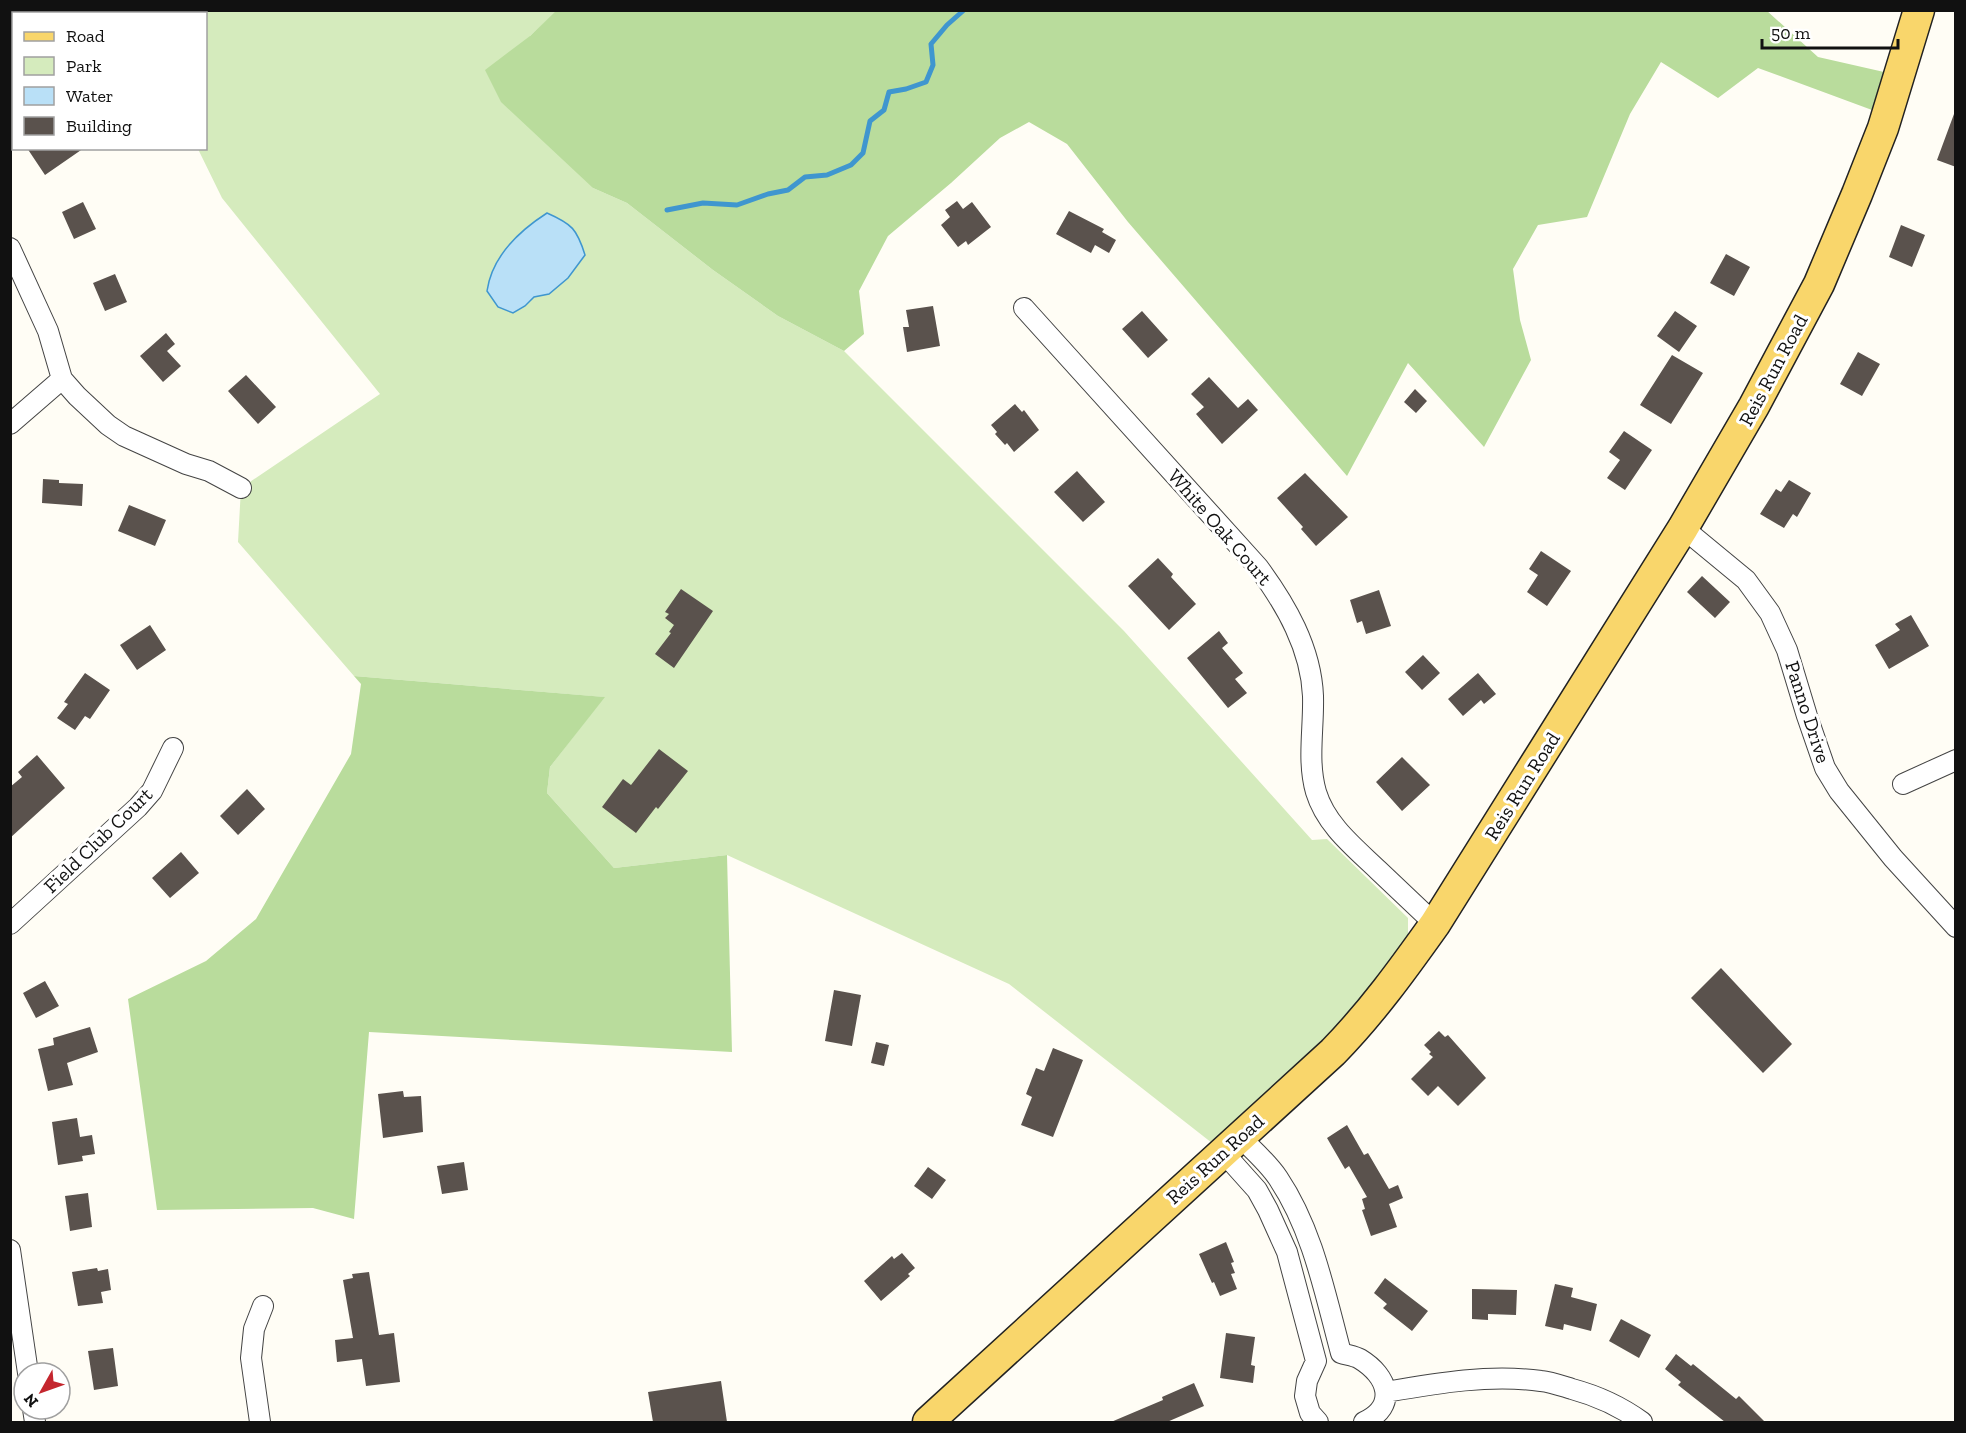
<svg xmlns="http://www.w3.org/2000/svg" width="1966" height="1433" viewBox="0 0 1966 1433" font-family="'Zilla Slab',serif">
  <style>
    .green { fill: #d5ebbd }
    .forest { fill: #b9dc9c }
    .water { fill: #b9e0f7; stroke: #3f96cf; stroke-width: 1.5 }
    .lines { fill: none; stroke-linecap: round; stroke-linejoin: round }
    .stream { stroke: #3f96cf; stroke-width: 5 }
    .building { fill: #5a524d }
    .street-casing { stroke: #444; stroke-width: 22 }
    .primary-casing { stroke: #222; stroke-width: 33 }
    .street { stroke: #fff; stroke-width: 20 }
    .primary { stroke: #f9d66b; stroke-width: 30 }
    .labels { text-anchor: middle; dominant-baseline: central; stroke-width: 6; stroke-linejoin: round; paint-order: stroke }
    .street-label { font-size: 20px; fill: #111; stroke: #fff }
  </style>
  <rect width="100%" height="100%" fill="#fffdf5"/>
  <path class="green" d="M115 11H557L530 36 593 188 627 203 713 270 778 316 844 351 1124 631 1312 840 1327 839 1408 918V943L1344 1020 1212 1143 1009 984 727 855 614 868 547 793 550 767 604 697 354 676 238 542 241 488 380 394 222 198 198 149 206 148V14H117Z"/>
  <path class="forest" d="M557 10H1766L1818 57 1884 72 1872 110 1758 68 1718 98 1661 62 1630 114 1587 217 1538 225 1513 269 1520 320 1531 360 1484 447 1408 363 1347 476 1128 222 1067 144 1029 122 1000 138 951 183 888 236 859 291 864 334 844 351 778 316 713 270 627 203 593 188 501 102 485 70 530 36Z
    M354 676 605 697 550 767 547 793 614 868 727 855 732 1052 369 1032 354 1219 313 1208 157 1210 128 999 206 961 256 919 351 754 361 684Z"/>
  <path class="water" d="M547 213C572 224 577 229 585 255L568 278 549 294 534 297 525 306 513 313 498 307 487 291C492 256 519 231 547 213Z"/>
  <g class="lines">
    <path class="stream" d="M667 210 703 203 737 205 768 194 788 190 805 177 827 175 851 165 863 153 870 121 884 110 889 92 906 89 926 82 933 65 931 44 947 25 964 10"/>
  </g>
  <path class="building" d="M1954 114 1956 115V167L1937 160Z
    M27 148H84L45 175Z
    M957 201 963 209 972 202 991 227 968 245 966 241 958 247 941 225 950 217 945 210Z
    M83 202 96 229 74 239 62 212Z
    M1069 211 1104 229 1102 232 1116 240 1109 253 1095 245 1091 253 1056 234Z
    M1901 225 1925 235 1912 267 1889 257Z
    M1726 254 1750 267 1734 296 1710 283Z
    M115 274 127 302 105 311 93 283Z
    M933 306 940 346 907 352 903 327H909L906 310Z
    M1142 311 1168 340 1148 358 1122 329Z
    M1675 311 1697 326 1679 352 1657 336Z
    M166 333 175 344 167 351 181 366 163 382 140 356Z
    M1858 352 1880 364 1862 396 1840 384Z
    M1672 355 1703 373 1671 424 1640 405Z
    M246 375 276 407 258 424 228 391Z
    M1209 377 1238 408 1248 399 1258 410 1222 444 1196 414 1204 407 1191 394Z
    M1415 389 1427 401 1416 413 1404 402Z
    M1015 404 1022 412 1024 410 1039 430 1014 452 1007 443 1005 445 995 434 997 432 991 425Z
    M1624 431 1652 450 1625 490 1607 478 1620 460 1609 452Z
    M1077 471 1105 502 1083 522 1054 492Z
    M1305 473 1348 517 1316 546 1301 529 1303 527 1277 498Z
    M43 479 59 480V483L83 484 82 506 42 503Z
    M1789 480 1811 493 1797 517 1793 514 1784 528 1760 514 1776 489 1781 492Z
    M129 505 166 520 155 546 118 531Z
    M1541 551 1571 571 1547 606 1527 592 1538 575 1529 569Z
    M1158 558 1173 574 1171 577 1196 604 1169 630 1128 586Z
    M1702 576 1730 602 1715 618 1687 592Z
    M681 589 713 611 674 668 655 654 671 633 669 632 674 625 665 618 669 614 665 612Z
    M1379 590 1391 626 1366 634 1362 621 1357 623 1350 600Z
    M1911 615 1929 646 1889 669 1875 645 1900 630 1895 624Z
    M150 625 166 650 137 670 120 645Z
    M1219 631 1228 643 1222 648 1243 673 1235 679 1247 693 1228 708 1187 658Z
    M1423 655 1440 673 1422 690 1405 672Z
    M85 673 110 690 90 719 85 716 75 730 57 718 68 704 64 702Z
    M1478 673 1496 694 1484 704 1481 700 1463 716 1448 699Z
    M659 749 688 771 658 809 656 807 636 833 602 807 623 779 631 785Z
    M37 755 65 788 10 838V787L22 777 18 772Z
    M1402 757 1430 785 1402 811 1376 782Z
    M247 789 265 809 238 835 220 816Z
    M181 852 199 873 170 898 152 878Z
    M1721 968 1792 1044 1763 1073 1691 998Z
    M45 981 59 1006 36 1018 23 993Z
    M834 990 861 995 852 1046 825 1041Z
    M90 1027 98 1052 67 1063 73 1085 48 1091 38 1049 54 1045 53 1038Z
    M1439 1031 1445 1037 1448 1035 1486 1078 1458 1106 1438 1086 1428 1096 1411 1079 1433 1057 1429 1054 1431 1052 1424 1045Z
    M876 1042 889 1045 884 1066 871 1063Z
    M1053 1048 1083 1060 1053 1137 1021 1125 1032 1097 1026 1094 1036 1068 1044 1071Z
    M403 1091 404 1097 421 1096 423 1132 383 1138 378 1094Z
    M77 1118 80 1137 92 1135 95 1154 82 1156 83 1161 58 1165 52 1122Z
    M1347 1125 1364 1155 1368 1153 1389 1189 1398 1185 1403 1198 1389 1204 1397 1227 1371 1236 1362 1210 1365 1209 1362 1199 1367 1197 1349 1166 1345 1169 1327 1138Z
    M464 1162 468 1190 442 1194 437 1166Z
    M928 1167 946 1180 932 1199 914 1186Z
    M88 1193 92 1227 70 1231 65 1196Z
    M1226 1242 1234 1262 1231 1263 1235 1273 1231 1274 1237 1289 1220 1296 1214 1282 1212 1283 1199 1254Z
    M902 1253 915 1268 908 1274 910 1276 881 1301 864 1281 892 1256 894 1259Z
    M97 1268 98 1271 108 1269 111 1290 101 1292 103 1303 78 1306 72 1272Z
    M369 1272 379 1335 394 1333 400 1382 366 1386 362 1359 337 1362 335 1340 353 1338 343 1280 353 1278 352 1274Z
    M1385 1278 1428 1311 1412 1331 1383 1308 1387 1304 1374 1293Z
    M1555 1284 1573 1288 1571 1297 1597 1304 1591 1331 1564 1324 1563 1330 1545 1326Z
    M1472 1289 1517 1290 1516 1315 1488 1314V1320L1472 1319Z
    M1621 1319 1651 1335 1639 1358 1609 1341Z
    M1226 1333 1255 1337 1251 1365 1255 1366 1253 1383 1220 1378Z
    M113 1348 118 1386 94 1390 88 1351Z
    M1676 1354 1691 1366 1693 1364 1736 1399 1739 1396 1765 1422H1725L1678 1385 1681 1382 1665 1369Z
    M721 1381 727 1422H653L648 1392Z
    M1194 1383 1204 1406 1167 1422H1111L1163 1400 1162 1397Z"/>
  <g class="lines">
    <g class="street-casing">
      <path id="street" d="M10 248 48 331 62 379 77 396 108 425 124 436 186 464 209 471 241 488
        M1024 308 1258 567C1286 605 1311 648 1313 696 1314 728 1307 761 1316 792 1326 825 1354 847 1378 870 1397 888 1416 906 1435 924
        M10 424 62 379
        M1683 528 1746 580 1770 613 1787 650 1807 716 1825 768 1839 791 1893 858 1956 927
        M1903 784 1956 760
        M10 924 138 807 152 791 173 748
        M1240 1137C1253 1150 1268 1163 1278 1178 1313 1230 1325 1294 1341 1353 1347 1355 1355 1356 1360 1359 1388 1376 1398 1406 1364 1422
        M1223 1152 1257 1190 1268 1210 1287 1252 1316 1361 1307 1381 1305 1396 1310 1413 1318 1422
        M10 1250 28 1373
        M1386 1392C1438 1383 1489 1374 1541 1381 1551 1382 1562 1386 1572 1389 1598 1396 1620 1406 1642 1422
        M33 1409 35 1422
        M260 1422 251 1358 254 1329 263 1306"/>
    </g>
    <g class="primary-casing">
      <path id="primary" d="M928 1422 1333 1052C1372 1012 1403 969 1435 924L1683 528 1754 406 1819 284 1857 194 1883 128 1919 10"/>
    </g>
    <use href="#street" class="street"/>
    <use href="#primary" class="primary"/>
  </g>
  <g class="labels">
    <g class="street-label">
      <text transform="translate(1773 370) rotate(-62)">Reis Run Road</text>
      <text transform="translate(1220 527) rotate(49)">White Oak Court</text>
      <text transform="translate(1808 712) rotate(72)">Panno Drive</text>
      <text transform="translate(1522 786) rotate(-58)">Reis Run Road</text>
      <text transform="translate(98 840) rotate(-44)">Field Club Court</text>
      <text transform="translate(1215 1159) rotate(-42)">Reis Run Road</text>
    </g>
  </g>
  <rect width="1966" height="1433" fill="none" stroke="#111111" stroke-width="24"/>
  <rect x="12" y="12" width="195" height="138" fill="#ffffff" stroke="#a0a0a0" stroke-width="1.5"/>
  <rect x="24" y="32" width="30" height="9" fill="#f9d66b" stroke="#a0a0a0" stroke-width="1.5"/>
  <text x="66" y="42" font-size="18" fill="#111111">Road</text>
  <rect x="24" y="57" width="30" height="18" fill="#d5ebbd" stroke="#a0a0a0" stroke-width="1.5"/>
  <text x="66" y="72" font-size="18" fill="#111111">Park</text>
  <rect x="24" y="87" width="30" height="18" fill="#b9e0f7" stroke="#a0a0a0" stroke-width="1.5"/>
  <text x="66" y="102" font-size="18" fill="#111111">Water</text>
  <rect x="24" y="117" width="30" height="18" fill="#5a524d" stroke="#a0a0a0" stroke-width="1.5"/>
  <text x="66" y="132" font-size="18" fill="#111111">Building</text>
  <g transform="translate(42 1391) rotate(230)"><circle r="28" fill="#ffffff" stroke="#a0a0a0" stroke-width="1.5"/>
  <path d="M0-4.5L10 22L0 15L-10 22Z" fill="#c4262e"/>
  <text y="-9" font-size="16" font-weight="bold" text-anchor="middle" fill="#111111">N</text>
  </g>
  <path d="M1762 39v9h136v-9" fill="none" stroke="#111111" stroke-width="3"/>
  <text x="1771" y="39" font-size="18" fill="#111111" stroke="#ffffff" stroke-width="4.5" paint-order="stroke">50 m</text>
</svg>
